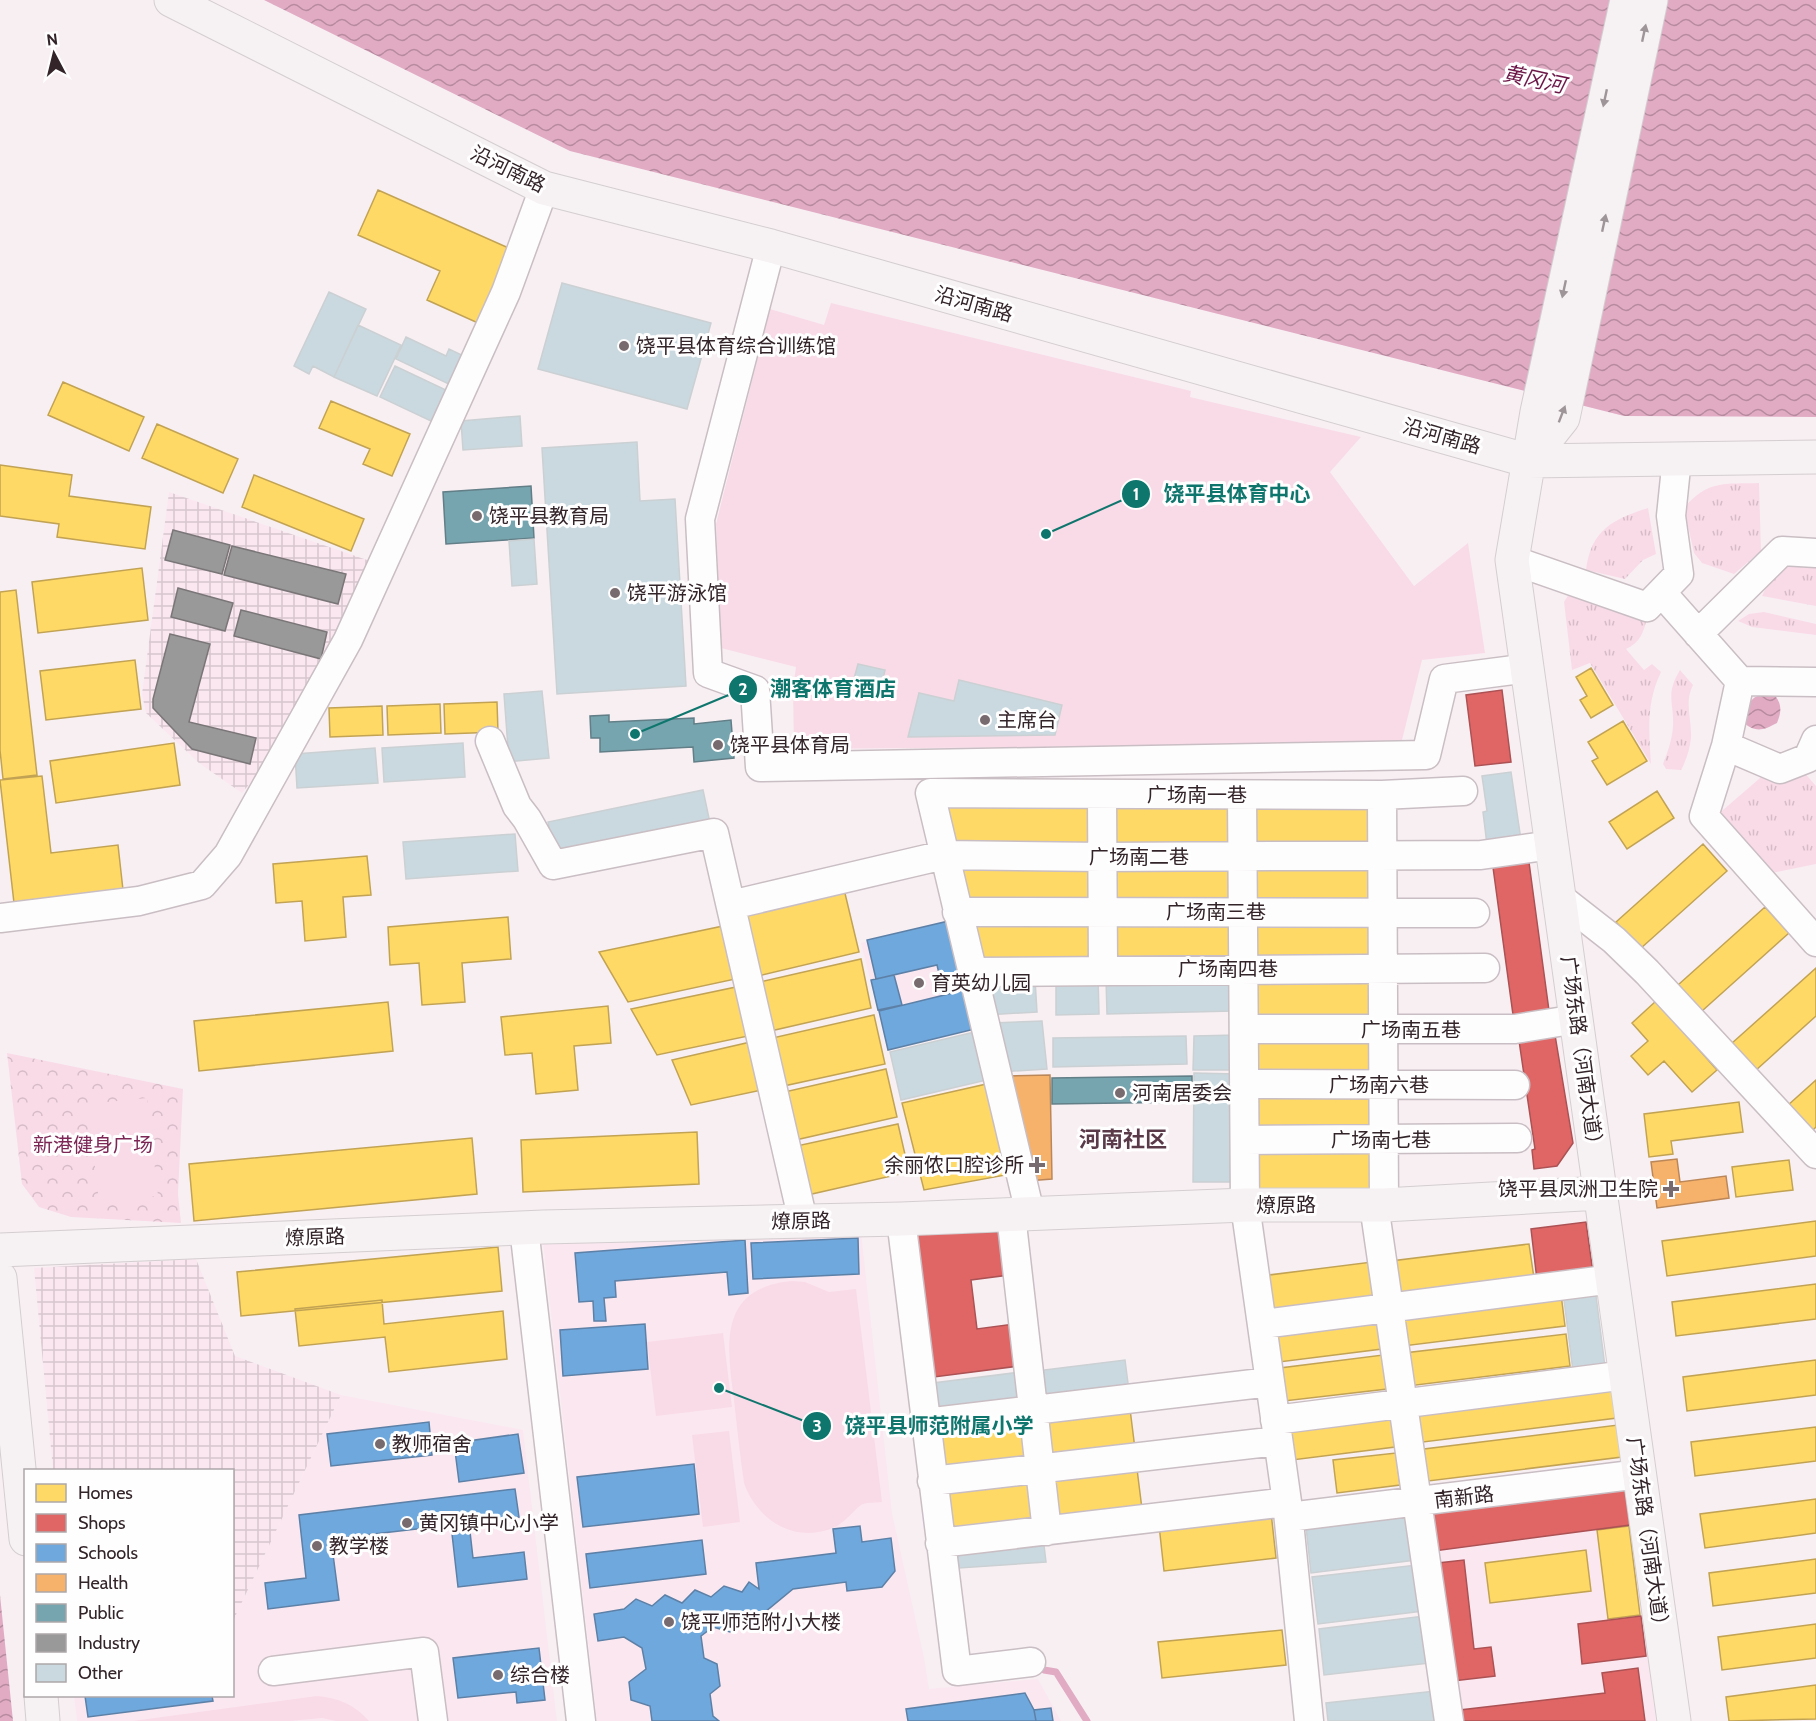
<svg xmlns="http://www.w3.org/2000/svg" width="1816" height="1721" viewBox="0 0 1816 1721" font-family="Cabin,'Noto Sans SC',sans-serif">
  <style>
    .built { fill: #fbe7f0 }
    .industrial { fill: url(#industrial-grid) }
    .grass { fill: url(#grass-tufts) }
    .park { fill: url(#park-crowns) }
    .garden { fill: #f9dbe8 }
    .water { fill: url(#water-waves) }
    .homes { fill: #ffd966; stroke: #c2a354; stroke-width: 1.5 }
    .shops { fill: #e06666; stroke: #ac5254; stroke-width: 1.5 }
    .schools { fill: #6fa8dc; stroke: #5d80a7; stroke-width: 1.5 }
    .health { fill: #f6b26b; stroke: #bc8758; stroke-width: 1.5 }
    .public { fill: #76a5af; stroke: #627e87; stroke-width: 1.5 }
    .industry { fill: #999; stroke: #7a7678; stroke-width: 1.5 }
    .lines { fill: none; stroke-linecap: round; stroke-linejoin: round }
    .stream { stroke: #e1abc4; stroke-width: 7 }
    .building { fill: #cad9df; stroke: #cbd0d3; stroke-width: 1.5 }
    .minor-casing { stroke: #c9bec3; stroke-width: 31 }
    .major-casing { stroke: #d4ced0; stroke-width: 35 }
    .minor { stroke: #fefdfd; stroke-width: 28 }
    .major { stroke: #f6f1f3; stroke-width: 33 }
    .oneway { fill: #9e9599 }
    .poi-dot { fill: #786b70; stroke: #fefefe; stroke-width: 2 }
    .labels { text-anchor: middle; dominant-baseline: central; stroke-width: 6; stroke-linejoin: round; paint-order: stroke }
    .street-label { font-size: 20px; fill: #33242a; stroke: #fefefe }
    .poi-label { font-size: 20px; fill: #33242a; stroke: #fefefe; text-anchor: start }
    .park-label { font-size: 20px; fill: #7c2755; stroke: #fefefe }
    .water-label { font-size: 21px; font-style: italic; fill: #6c1748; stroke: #fefefe }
    .quarter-label { font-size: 22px; font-weight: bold; fill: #5a3a49; stroke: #fefefe }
    .leader { fill: none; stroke: #0f766e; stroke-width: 2 }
    .callout-dot { fill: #0f766e; stroke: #fefefe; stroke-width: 2 }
    .mark-label { font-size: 18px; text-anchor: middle; font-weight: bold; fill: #fff }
    .callout-label { font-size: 21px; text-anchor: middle; font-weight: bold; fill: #0f766e; stroke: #fefefe; stroke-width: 6; stroke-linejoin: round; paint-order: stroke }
  </style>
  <defs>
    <pattern id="industrial-grid" width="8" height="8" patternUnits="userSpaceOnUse" patternTransform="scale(1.5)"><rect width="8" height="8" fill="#fbe7f0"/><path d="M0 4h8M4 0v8" fill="none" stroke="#d8c6ce"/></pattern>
    <pattern id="grass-tufts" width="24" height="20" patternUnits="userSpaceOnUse" patternTransform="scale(1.5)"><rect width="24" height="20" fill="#f9dbe8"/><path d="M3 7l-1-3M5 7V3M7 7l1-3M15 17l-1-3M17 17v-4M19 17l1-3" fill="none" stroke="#d6bcc7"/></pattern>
    <pattern id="park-crowns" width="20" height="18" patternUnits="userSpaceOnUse" patternTransform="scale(1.5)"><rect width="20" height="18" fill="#f9dbe8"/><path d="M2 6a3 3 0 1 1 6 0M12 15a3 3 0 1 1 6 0" fill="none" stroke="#d6bcc7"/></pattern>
    <pattern id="water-waves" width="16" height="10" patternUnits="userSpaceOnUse" patternTransform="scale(1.5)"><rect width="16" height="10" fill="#e1abc4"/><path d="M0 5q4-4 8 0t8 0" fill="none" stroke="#b78b9f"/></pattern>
  </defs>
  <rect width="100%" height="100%" fill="#f8eff3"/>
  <path class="built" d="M953 920 979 1028 888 1050 861 943Z
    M861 1232 892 1513 924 1657 929 1689 1038 1679 1061 1721H597L543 1243Z
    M341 1395 523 1430 557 1721H77L74 1696H232L233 1621Z
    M1631 1483 1656 1721H1455L1427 1508Z"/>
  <path class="industrial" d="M169 492 370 561 341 628 266 764 242 793 199 763 146 713 142 694Z
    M196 1259 235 1356 341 1395 233 1621 232 1470H53L34 1268Z"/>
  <path class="grass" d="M1759 483 1761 551 1734 574 1702 563 1694 553 1684 508C1707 480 1725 484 1759 483Z
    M1648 508 1656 554 1643 560 1625 579 1586 570C1591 530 1613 519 1648 508Z
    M1783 564 1816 565V606L1762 596 1774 571Z
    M1569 594 1647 617C1644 632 1640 643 1626 649L1644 670 1652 664 1661 672C1646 703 1649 731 1651 764L1590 663 1572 670 1564 602Z
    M1764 612 1816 624V635L1752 627 1738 621 1749 614Z
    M1680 670 1693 685C1684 702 1692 719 1691 738 1690 749 1686 761 1681 770L1666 769 1663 764C1668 751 1672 740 1673 726 1674 701 1665 695 1680 670Z
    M1802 770 1816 786V864L1767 874 1716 816 1767 772Z"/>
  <path class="park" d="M7 1053 183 1089 178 1194 181 1223 71 1217 39 1207 22 1184Z"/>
  <path class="garden" d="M831 303 1191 391 1190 397 1361 437 1330 472 1414 586 1468 543 1485 653 1422 660 1401 744 794 749 793 688 796 667 721 648 716 524 770 309 824 325Z
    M147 1098 158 1196 99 1202 88 1104Z
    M792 1281 805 1282 829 1292 856 1289 882 1502C876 1503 868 1502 863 1504 856 1507 846 1522 835 1527 795 1545 757 1520 744 1483 740 1455 737 1428 734 1400 727 1346 717 1288 792 1281Z
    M723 1333 732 1407 656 1416 647 1342Z
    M729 1431 740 1522 703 1527 692 1435Z
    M317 1696C339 1698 355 1705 369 1721H336L322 1718 290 1721H133Z"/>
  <path class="water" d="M264 0H1816V417L1624 416 570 151Z
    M1773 693C1782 703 1782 711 1777 723 1764 730 1756 733 1744 723 1749 701 1749 695 1773 693Z
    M0 1595 13 1721H0Z"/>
  <path class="homes" d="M378 190 511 249 478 323 427 300 440 271 358 235Z
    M63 382 144 417 129 451 48 415Z
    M331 401 410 434 392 476 363 464 370 449 319 428Z
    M157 424 238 459 223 493 142 458Z
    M0 465 72 475 69 496 151 507 145 549 57 537 59 524 0 516Z
    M254 475 364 519 351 551 242 507Z
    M142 568 148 620 38 633 32 582Z
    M16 590 37 775 3 779 0 750V592Z
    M135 660 141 709 46 720 40 671Z
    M1591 668 1613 705 1591 718 1580 700 1587 696 1576 677Z
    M497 702 498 732 445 734 444 704Z
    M440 704 441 733 388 735 387 706Z
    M382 706 383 735 330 737 329 708Z
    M1623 721 1647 761 1607 785 1592 761 1598 758 1588 742Z
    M174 743 180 785 56 803 50 761Z
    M42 776 51 853 118 845 123 890 14 903 0 780Z
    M1657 791 1674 818 1627 849 1609 822Z
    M1250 805H1376V848L1250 849Z
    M941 806H1096V850L950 849Z
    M1109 806H1236L1235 850H1109Z
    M1703 844 1727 871 1640 949 1616 922Z
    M367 856 371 895 343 897 346 937 305 941 302 901 276 903 273 864Z
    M953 861 1096 862V906H963Z
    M1108 861H1234V905H1108Z
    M1252 861H1378V905H1252Z
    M843 885 859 952 754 977 738 909Z
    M1765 907 1789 933 1702 1011 1678 985Z
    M508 917 511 959 462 963 465 1002 422 1005 419 963 390 965 388 927Z
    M1109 918H1235V962H1109Z
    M966 919H1096V963H976Z
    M1376 919V963L1250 964V920Z
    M728 925 740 978 628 1002 599 952Z
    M861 959 871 1008 766 1032 755 983Z
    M1816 968V1016L1755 1071 1731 1044Z
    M1251 979H1377V1023H1251Z
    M741 986 753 1035 657 1055 631 1009Z
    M1656 1001 1717 1070 1692 1092 1664 1061 1648 1075 1631 1056 1648 1041 1632 1023Z
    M388 1002 393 1051 199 1071 194 1021Z
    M608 1006 611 1043 574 1046 578 1090 536 1094 532 1053 505 1055 501 1017Z
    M874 1015 885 1064 779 1087 768 1039Z
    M1378 1036V1080H1252V1037Z
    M755 1041 766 1089 691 1105 672 1060Z
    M886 1069 897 1117 791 1141 780 1093Z
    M1816 1080V1127L1811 1132 1787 1106Z
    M991 1083 1011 1174 924 1190 902 1103Z
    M1378 1091V1135H1252V1092Z
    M1739 1102 1743 1132 1671 1141 1673 1154 1649 1157 1644 1114Z
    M898 1124 909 1172 803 1196 792 1147Z
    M697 1132 699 1184 523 1192 521 1140Z
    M472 1138 477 1194 194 1221 189 1164Z
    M1252 1149H1378V1193H1252Z
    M1789 1160 1793 1190 1736 1197 1732 1167Z
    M1816 1221V1256L1667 1276 1662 1241Z
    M1529 1244 1534 1278 1395 1295 1391 1261Z
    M498 1247 502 1291 241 1316 237 1272Z
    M1372 1262 1376 1296 1273 1309 1269 1275Z
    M1816 1284V1319L1676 1336 1672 1302Z
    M1561 1294 1565 1326 1403 1346 1399 1314Z
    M382 1300 384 1324 503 1311 507 1359 389 1372 385 1337 299 1346 295 1309Z
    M1378 1316 1382 1349 1279 1362 1275 1328Z
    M1566 1334 1570 1366 1408 1386 1404 1353Z
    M1383 1355 1387 1389 1284 1401 1280 1368Z
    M1816 1360V1395L1687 1411 1683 1377Z
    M1614 1386 1617 1418 1415 1443 1411 1411Z
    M1130 1409 1135 1449 1048 1459 1043 1419Z
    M1391 1414 1395 1447 1292 1460 1288 1427Z
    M1026 1420 1030 1461 943 1471 939 1431Z
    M1618 1425 1622 1457 1420 1482 1416 1450Z
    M1816 1427V1461L1695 1476 1691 1442Z
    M1396 1453 1400 1485 1337 1493 1333 1460Z
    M1137 1469 1142 1509 1055 1519 1050 1479Z
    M1034 1481 1038 1521 951 1531 947 1491Z
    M1816 1499V1533L1705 1548 1700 1514Z
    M1271 1512 1276 1558 1164 1571 1159 1525Z
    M1629 1526 1640 1615 1608 1619 1597 1530Z
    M1586 1550 1591 1591 1490 1603 1485 1563Z
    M1816 1559V1593L1713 1606 1709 1573Z
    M1816 1624V1658L1722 1670 1718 1637Z
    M1282 1630 1286 1665 1162 1678 1158 1642Z
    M1816 1685V1719L1729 1721 1726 1697Z"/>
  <path class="shops" d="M1502 690 1511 762 1475 766 1466 695Z
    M1528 855 1550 1018 1514 1022 1492 860Z
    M1554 1029 1573 1143 1557 1166 1534 1169 1532 1150 1535 1149 1518 1034Z
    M1586 1222 1593 1273 1537 1280 1531 1229Z
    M1003 1232 1009 1275 971 1280 977 1329 1014 1324 1019 1366 934 1377 915 1234Z
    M1624 1486 1630 1525 1434 1551 1429 1511Z
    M1464 1560 1474 1649 1491 1647 1495 1676 1453 1681 1438 1563Z
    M1641 1616 1646 1656 1582 1664 1578 1624Z
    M1638 1668 1645 1721H1461L1460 1710 1605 1693 1602 1673Z"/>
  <path class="schools" d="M953 920 966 976 941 982 937 965 876 979 867 940Z
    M894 975 902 1005 878 1010 871 980Z
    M969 989 979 1028 888 1050 879 1011Z
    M858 1238 859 1274 753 1279 751 1243Z
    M745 1240 748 1293 729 1295 727 1272 615 1281 616 1297 604 1298 606 1321H594L593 1301 579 1302 575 1253Z
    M645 1324 648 1369 563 1376 560 1330Z
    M429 1422 432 1455 331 1466 327 1434Z
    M518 1434 524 1473 459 1482 454 1443Z
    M694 1464 699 1514 583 1527 577 1477Z
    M515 1489 519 1517 469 1523 473 1558 524 1552 527 1579 458 1587 451 1525 331 1539 339 1600 268 1609 265 1583 306 1578 299 1515Z
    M860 1526 862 1542 891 1538 895 1571 882 1587 847 1591 846 1582 793 1589 759 1617 750 1616 730 1632 713 1627 701 1636 704 1658 717 1664 720 1686 710 1694 713 1716 719 1721H652L650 1706 631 1700 629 1682 646 1669 642 1648 624 1637 598 1641 594 1614 624 1609 636 1599 652 1606 665 1595 682 1603 695 1590 711 1597 724 1586 742 1592 749 1582 759 1589 756 1563 836 1553 833 1529Z
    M702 1540 706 1574 590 1588 586 1554Z
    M539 1648 545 1700 517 1703 516 1692 458 1698 453 1658Z
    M1025 1693 1034 1710 1036 1721H908L906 1709Z
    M85 1696H212L213 1701 88 1717Z
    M1051 1708 1053 1721H1036L1034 1710Z"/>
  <path class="health" d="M1050 1075 1052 1179 1027 1181 1006 1076Z
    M1677 1159 1680 1182 1726 1176 1729 1198 1657 1208 1651 1162Z"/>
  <path class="public" d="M531 486 534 538 446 544 443 492Z
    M609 715V722L694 718V724L731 720 734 758 694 762 693 747 600 752V738H591L590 716Z
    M1192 1076V1102L1052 1104V1078Z"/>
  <path class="industry" d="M173 530 230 545 222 574 165 560Z
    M232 546 346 574 338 604 224 575Z
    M178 588 233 603 225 631 171 617Z
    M241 610 327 632 321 659 234 636Z
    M170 634 210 644 189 722 256 738 250 764 192 749 153 708V699Z"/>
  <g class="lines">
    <path class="stream" d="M1044 1670 1056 1672 1087 1721"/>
  </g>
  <path class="building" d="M562 283 711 323 687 409 538 369Z
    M329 292 366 309 334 377 313 366 309 374 294 366Z
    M358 325 401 345 377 396 334 377Z
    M406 337 446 356 449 349 466 357 453 386 396 359Z
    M395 366 446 390 431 421 380 397Z
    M520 416 522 446 463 450 461 421Z
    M637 442 640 501 675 499 686 686 557 694 542 448Z
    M534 539 537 584 512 586 509 541Z
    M858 664 885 670 880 692 852 686Z
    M959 680 1062 705 1055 735 908 737 919 693 954 701Z
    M542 691 549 758 504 762 503 749 508 748 504 694Z
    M463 743 465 777 384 782 382 748Z
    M375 748 378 783 297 788 295 754Z
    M1511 772 1521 840 1487 845 1483 812 1487 811 1482 776Z
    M703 790 710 823 555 855 548 822Z
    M515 834 518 871 406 879 403 842Z
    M1098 976 1099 1014 1056 1015V977Z
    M1233 976V1011L1107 1014 1106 979Z
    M1035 979 1037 1012 986 1015 985 981Z
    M1042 1021 1047 1069 999 1072 992 1023Z
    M979 1031 991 1079 901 1100 890 1052Z
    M1236 1035V1070H1193L1194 1036Z
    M1186 1036 1187 1064 1053 1067V1038Z
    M1194 1073 1236 1074 1235 1182H1193Z
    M1595 1288 1605 1367 1573 1371 1563 1292Z
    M1125 1360 1129 1391 1041 1402 1037 1371Z
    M1021 1372 1025 1403 937 1414 933 1383Z
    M1411 1514 1416 1560 1311 1573 1306 1527Z
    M1043 1537 1046 1562 959 1568 957 1547Z
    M1417 1565 1423 1611 1318 1624 1312 1577Z
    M1424 1616 1429 1663 1324 1675 1319 1629Z
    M1435 1691 1438 1721H1328L1326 1703Z"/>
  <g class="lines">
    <g class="minor-casing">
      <path id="minor" d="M771 246 700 519 708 673 755 690 760 767 1426 755 1444 679 1528 668
        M1512 560 1647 607 1679 574 1671 516 1677 458
        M1662 593 1740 681 1816 682
        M1698 634 1782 551 1816 553
        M1740 681 1726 746 1704 816 1816 942
        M490 741 517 806 527 819 553 865 714 833 803 1221
        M1726 746 1780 769 1808 758 1816 740
        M1242 795 1245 1205 1287 1502 1309 1721
        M1382 795 1384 1205
        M1102 796 1103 969
        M1559 897 1614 940 1647 972 1816 1154
        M731 905 944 855 1102 857 1481 855 1552 845
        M957 912 1475 913
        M0 918 139 901 202 885 228 855 348 640 506 292 544 188
        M972 972 1485 968
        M1244 1029H1515L1577 1019
        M1244 1084 1515 1085
        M1245 1140 1517 1138
        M1374 1205 1449 1721
        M1030 1213 930 793 1382 795 1463 791
        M1011 1215 1047 1531
        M901 1219 957 1671 1031 1662
        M524 1228 581 1721
        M1263 1324 1613 1279
        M1275 1420 1626 1375
        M925 1423 1270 1382
        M932 1481 1278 1441
        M1289 1517 1640 1474
        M940 1543 1287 1502
        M273 1671 424 1652 433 1721"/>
    </g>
    <g class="major-casing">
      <path id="major" d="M171 0 544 188 771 246 1529 461 1816 457
        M1627 0 1537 412 1512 560 1674 1721
        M1532 457 1563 418 1651 0
        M0 1250 543 1227 901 1219 1245 1205H1384L1601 1193
        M0 1278 26 1539
        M41 1696 43 1721"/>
    </g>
    <use href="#minor" class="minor"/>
    <use href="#major" class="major"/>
  </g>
  <defs><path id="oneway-solid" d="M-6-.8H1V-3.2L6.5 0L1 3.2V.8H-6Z" transform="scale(1.5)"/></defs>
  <g class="oneway">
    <use href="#oneway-solid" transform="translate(1644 33) rotate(-78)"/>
    <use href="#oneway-solid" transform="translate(1605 98) rotate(102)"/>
    <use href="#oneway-solid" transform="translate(1604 223) rotate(-78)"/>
    <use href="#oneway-solid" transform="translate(1564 289) rotate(102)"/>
    <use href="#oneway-solid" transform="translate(1562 414) rotate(-69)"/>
  </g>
  <g class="poi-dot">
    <circle cx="624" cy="346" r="6"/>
    <circle cx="477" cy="516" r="6"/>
    <circle cx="615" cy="593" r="6"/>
    <circle cx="985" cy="720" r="6"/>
    <circle cx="718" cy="745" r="6"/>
    <circle cx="919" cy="983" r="6"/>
    <circle cx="1120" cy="1093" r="6"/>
    <path d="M1034 1156h6v6h6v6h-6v6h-6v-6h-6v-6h6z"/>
    <path d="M1668 1180h6v6h6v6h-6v6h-6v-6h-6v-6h6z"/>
    <circle cx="380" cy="1444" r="6"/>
    <circle cx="407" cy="1523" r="6"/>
    <circle cx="317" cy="1546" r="6"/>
    <circle cx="669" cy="1622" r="6"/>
    <circle cx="498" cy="1675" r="6"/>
  </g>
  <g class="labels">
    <g class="street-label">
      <text transform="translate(508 169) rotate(26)">沿河南路</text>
      <text transform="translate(974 304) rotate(16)">沿河南路</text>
      <text transform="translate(1442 436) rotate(16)">沿河南路</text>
      <text x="1197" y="795">广场南一巷</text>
      <text x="1139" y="857">广场南二巷</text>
      <text x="1216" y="912">广场南三巷</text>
      <text x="1228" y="969">广场南四巷</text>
      <text x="1411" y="1030">广场南五巷</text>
      <text transform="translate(1582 1055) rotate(82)">广场东路（河南大道）</text>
      <text x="1379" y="1085">广场南六巷</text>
      <text x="1381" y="1140">广场南七巷</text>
      <text x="1286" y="1205">燎原路</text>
      <text transform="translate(801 1221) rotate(-1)">燎原路</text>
      <text transform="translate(315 1237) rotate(-2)">燎原路</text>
      <text transform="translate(1464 1497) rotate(-7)">南新路</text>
      <text transform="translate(1648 1536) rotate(82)">广场东路（河南大道）</text>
    </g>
    <g class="poi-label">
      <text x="636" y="346">饶平县体育综合训练馆</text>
      <text x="489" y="516">饶平县教育局</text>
      <text x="627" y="593">饶平游泳馆</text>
      <text x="997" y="720">主席台</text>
      <text x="730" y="745">饶平县体育局</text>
      <text x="931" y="983">育英幼儿园</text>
      <text x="1132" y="1093">河南居委会</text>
      <text x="1024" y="1165" text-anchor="end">余丽侬口腔诊所</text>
      <text x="1658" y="1189" text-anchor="end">饶平县凤洲卫生院</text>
      <text x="392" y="1444">教师宿舍</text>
      <text x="419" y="1523">黄冈镇中心小学</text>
      <text x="329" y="1546">教学楼</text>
      <text x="681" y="1622">饶平师范附小大楼</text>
      <text x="510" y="1675">综合楼</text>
    </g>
    <g class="park-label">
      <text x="93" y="1145">新港健身广场</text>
    </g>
    <g class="water-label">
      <text transform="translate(1534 79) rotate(12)">黄冈河</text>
    </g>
    <g class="quarter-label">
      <text x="1123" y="1139">河南社区</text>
    </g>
  </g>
  <path class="leader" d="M1046 534L1136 494M635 734L743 689M719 1388L817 1426"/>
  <g class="callout-dot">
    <circle cx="1046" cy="534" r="6"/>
    <circle cx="635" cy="734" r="6"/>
    <circle cx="719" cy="1388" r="6"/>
    <circle cx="1136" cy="494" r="15"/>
    <circle cx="743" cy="689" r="15"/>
    <circle cx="817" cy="1426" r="15"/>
  </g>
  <g class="mark-label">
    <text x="1136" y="500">1</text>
    <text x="743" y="695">2</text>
    <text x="817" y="1432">3</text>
  </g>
  <g class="callout-label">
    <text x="1237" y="501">饶平县体育中心</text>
    <text x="833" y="696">潮客体育酒店</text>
    <text x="939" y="1433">饶平县师范附属小学</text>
  </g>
  <rect x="24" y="1469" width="210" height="228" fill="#fefefe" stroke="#ada7a9" stroke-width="1.5"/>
  <rect x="36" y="1484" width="30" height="18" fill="#ffd966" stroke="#ada7a9" stroke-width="1.5"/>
  <text x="78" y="1499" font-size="18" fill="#33242a">Homes</text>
  <rect x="36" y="1514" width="30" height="18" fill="#e06666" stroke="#ada7a9" stroke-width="1.5"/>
  <text x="78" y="1529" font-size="18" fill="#33242a">Shops</text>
  <rect x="36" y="1544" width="30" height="18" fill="#6fa8dc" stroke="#ada7a9" stroke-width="1.5"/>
  <text x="78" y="1559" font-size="18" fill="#33242a">Schools</text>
  <rect x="36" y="1574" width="30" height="18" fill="#f6b26b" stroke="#ada7a9" stroke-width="1.5"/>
  <text x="78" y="1589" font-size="18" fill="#33242a">Health</text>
  <rect x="36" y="1604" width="30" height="18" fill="#76a5af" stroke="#ada7a9" stroke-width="1.5"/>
  <text x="78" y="1619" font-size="18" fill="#33242a">Public</text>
  <rect x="36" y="1634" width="30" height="18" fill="#999999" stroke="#ada7a9" stroke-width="1.5"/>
  <text x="78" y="1649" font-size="18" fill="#33242a">Industry</text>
  <rect x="36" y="1664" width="30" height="18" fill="#cad9df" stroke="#ada7a9" stroke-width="1.5"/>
  <text x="78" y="1679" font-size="18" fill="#33242a">Other</text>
  <g transform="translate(54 54) rotate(353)" stroke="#fefefe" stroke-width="4.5" paint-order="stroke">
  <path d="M0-4.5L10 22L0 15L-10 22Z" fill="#33242a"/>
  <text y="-9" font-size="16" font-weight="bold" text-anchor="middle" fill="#33242a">N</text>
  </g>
</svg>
